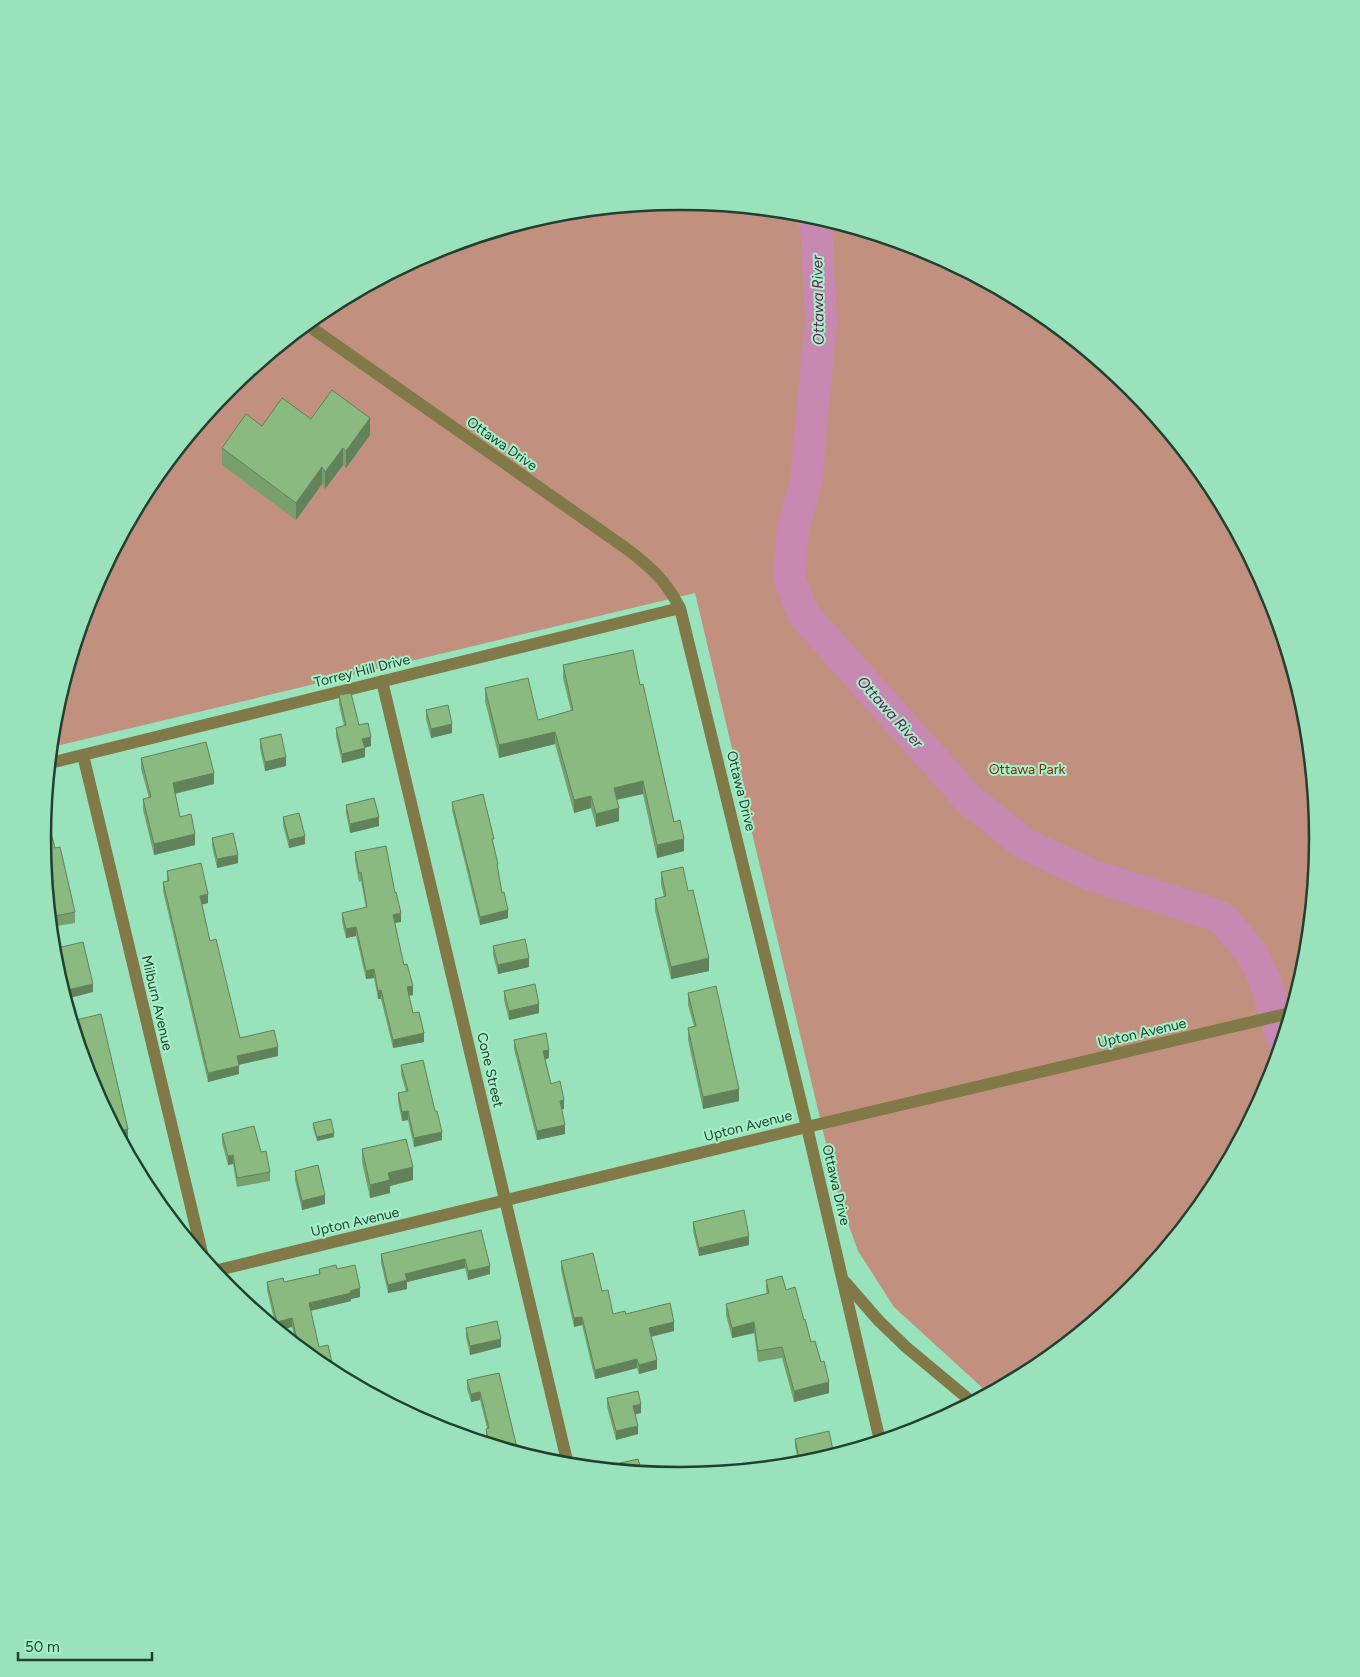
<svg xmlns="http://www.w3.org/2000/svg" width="1360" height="1677" viewBox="0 0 1360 1677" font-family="Figtree,sans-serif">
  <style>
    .green { fill: #c2907e }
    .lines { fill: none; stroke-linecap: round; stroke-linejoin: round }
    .river { stroke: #c789b2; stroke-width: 32 }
    .minor { stroke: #817948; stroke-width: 12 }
    .wall { fill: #78a06f }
    .shaded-wall { fill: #61825a }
    .building { fill: #8bba81; stroke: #61825a }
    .labels { text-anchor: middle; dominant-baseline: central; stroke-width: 4; stroke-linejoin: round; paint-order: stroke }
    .street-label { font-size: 14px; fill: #214030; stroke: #a5f0c8 }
    .park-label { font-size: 14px; fill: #7f2d08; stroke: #a5f0c8 }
    .water-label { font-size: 15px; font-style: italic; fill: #641a50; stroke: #a5f0c8 }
    .rim { fill: none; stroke: #214030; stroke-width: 2.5 }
  </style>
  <rect width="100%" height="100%" fill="#98e3bb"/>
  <path class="green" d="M680 201 805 213 924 250 1034 309 1131 388 1210 485 1269 595 1305 714 1317 839 1305 963 1269 1083 1210 1193 1131 1289 1034 1369 988 1393 894 1307 858 1251 839 1198 695 593 52 747 55 714 91 594 150 484 229 388 326 308 436 249 556 213Z"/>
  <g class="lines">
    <path class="river" d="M810 215 816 223 821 321 806 482 793 529 789 578 804 615 974 805 978 806 1023 843 1091 875 1221 917 1252 953 1265 981 1282 1038"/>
    <path class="minor" d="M306 324 627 549C653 569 665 580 680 608L807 1127 880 1441
      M382 681 568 1465
      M83 755 203 1257
      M50 763 680 608
      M214 1271 807 1127 1290 1013
      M845 1282 879 1321 906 1347 972 1402"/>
  </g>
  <path class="wall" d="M311 419 370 435 346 468 343 465 325 489 322 484 296 520 222 465V448L262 426Z
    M563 665 640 685 674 822 684 851 657 858 643 794 617 800 619 821 596 827 591 808 574 813 555 744 499 758 485 701V688L538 720 571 711 563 678Z
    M339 695 359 725 371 746 365 748V757L342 763 336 736V728L344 726 339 704Z
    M426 710 452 733 431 738 426 719Z
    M260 739 286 766 265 771 260 748Z
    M141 758 214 784 175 794 180 817 195 845 154 855 143 810V799L149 798 141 769Z
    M452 802 494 846 498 872 508 918 480 925 452 810Z
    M346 805 379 826 350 833 346 813Z
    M283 817 305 844 289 848 283 825Z
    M42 838 55 848 75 912V923L51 927Z
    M212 838 238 863 217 868 212 846Z
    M355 852 401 922 395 923 404 965 413 995 409 996 413 1013 424 1042 393 1048 381 999H378L374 978 366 979 356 936 346 938 342 922V913L366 908 361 881 359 882 355 861Z
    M167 871 208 903 202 904 210 941 240 1038 278 1056 239 1065V1074L208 1082 163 891V882L167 881Z
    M661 872 709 971 671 979 655 911V899L664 897 661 884Z
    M493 946 529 967 498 974 493 955Z
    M504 991 539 1013 509 1020 504 1000Z
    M688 993 739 1101 703 1109 688 1040V1028L694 1026 688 1005Z
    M514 1040 549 1058 545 1059 551 1084 564 1109H562L565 1134 537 1140 514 1049Z
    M401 1065 442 1140 414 1147 408 1120 402 1121 398 1102V1093L406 1092 401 1074Z
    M313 1123 334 1137 317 1141 313 1128Z
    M222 1134 261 1152 270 1172V1181L237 1187 233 1164 228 1165 222 1143Z
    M362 1149 413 1180 390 1186V1193L370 1198 362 1162Z
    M295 1171 325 1204 302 1210 295 1180Z
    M693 1222 749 1245 699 1256 693 1231Z
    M481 1230 490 1274 468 1280 465 1268 407 1282V1289L388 1293 381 1263V1254Z
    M561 1261 602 1291 613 1314H626L674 1331 651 1337 657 1369 639 1374 637 1368 595 1379 582 1325 574 1327 561 1270Z
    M319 1269H337L360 1297 351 1299V1301L311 1311 319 1347 333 1372 326 1368 296 1344 292 1327 279 1330 276 1328 267 1290V1282H284L319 1274Z
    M766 1280 786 1290 804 1320 829 1393 794 1402 782 1358 758 1362 754 1333 732 1338 726 1315V1304L767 1294 766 1290Z
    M466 1328 501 1347 470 1355 466 1337Z
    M499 1373 518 1452 487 1443 486 1437V1429L487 1428 480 1400 471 1402 467 1389V1380Z
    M607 1398 641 1413 635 1414 638 1434 616 1440 607 1407Z
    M795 1439 804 1464H799L795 1447Z"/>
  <path class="shaded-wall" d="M370 418V435L346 468V451Z
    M343 448V465L325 489V472Z
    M322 467V484L296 520V503Z
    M452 724V733L431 738V729Z
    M555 732V744L499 758V745Z
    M371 737V746L362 748V739Z
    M365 748V757L342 763V754Z
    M286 757V766L265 771V762Z
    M214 773V784L173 794V783Z
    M643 781V794L614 800V788Z
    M591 796V808L574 813V800Z
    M619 808V821L596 827V814Z
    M379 817V826L350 833V824Z
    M195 834V845L154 855V844Z
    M305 836V844L289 848V840Z
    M684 839V851L657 858V845Z
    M238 855V863L217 868V859Z
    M208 894V903L200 905V896Z
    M508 910V918L480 925V917Z
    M401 913V922L393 923V915Z
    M356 927V936L346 938V929Z
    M529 958V967L498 974V965Z
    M709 958V971L671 979V967Z
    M374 969V978L366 979V971Z
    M93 984V992L66 999 63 991Z
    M413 986V995L407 996V987Z
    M381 990V999H378V991Z
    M539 1004V1013L509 1020V1011Z
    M424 1033V1042L393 1048V1040Z
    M278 1047V1056L237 1065V1056Z
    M549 1050V1058L543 1060V1051Z
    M239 1066V1074L208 1082V1073Z
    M739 1089V1101L703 1109V1097Z
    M564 1100V1109L560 1110V1101Z
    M408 1111V1120L402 1121V1112Z
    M565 1125V1134L537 1140V1131Z
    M128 1129V1138L121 1139 118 1131Z
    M442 1132V1140L414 1147V1138Z
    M334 1133V1137L317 1141V1137Z
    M233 1155V1164L228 1165V1156Z
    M413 1167V1180L390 1186V1193L370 1198V1185L388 1173Z
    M325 1195V1204L302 1210V1201Z
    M749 1236V1245L699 1256V1248Z
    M465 1259V1268L407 1282V1289L388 1293V1285L405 1274Z
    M490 1266V1274L468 1280V1271Z
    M360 1288V1297L351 1299V1301L309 1311V1303Z
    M582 1317V1325L574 1327V1318Z
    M292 1318V1327L279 1330 277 1328V1322Z
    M674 1322V1331L649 1337V1328Z
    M754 1322V1333L732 1338V1328Z
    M501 1339V1347L470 1355V1346Z
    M637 1359V1368L595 1379V1370Z
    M657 1360V1369L639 1374V1365Z
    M333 1367V1372L327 1369V1368Z
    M829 1382V1393L794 1402V1391Z
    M480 1392V1400L471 1402V1394Z
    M641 1404V1413L633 1415V1406Z
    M638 1426V1434L616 1440V1431Z
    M823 1458 804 1464H800V1463Z"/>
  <path class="building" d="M332 390 370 418 346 451 343 448 325 472 322 467 296 503 222 448 246 414 262 426 282 398 311 419Z
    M633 650 640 685 643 684 674 822 680 820 684 839 657 845 643 781 614 788 619 808 596 814 591 796 574 800 555 732 499 745 485 688 528 678 538 720 573 710 563 665Z
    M351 693 359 725 368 723 371 737 362 739 365 748 342 754 336 728 346 725 339 695Z
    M448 705 452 724 431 729 426 710Z
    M281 734 286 757 265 762 260 739Z
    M206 742 214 773 173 783 180 817 191 814 195 834 154 844 143 799 151 797 141 758Z
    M483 794 494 839H492L498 864H497L502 893 504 892 508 910 480 917 452 802Z
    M374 798 379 817 350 824 346 805Z
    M45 809 55 848 60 847 75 912 50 917 42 838Z
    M299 813 305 836 289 840 283 817Z
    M233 833 238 855 217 859 212 838Z
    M386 846 395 893 396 892 401 913 393 915 404 965 407 964 413 986 407 987 413 1013 419 1012 424 1033 393 1040 381 990 378 991 374 969 366 971 356 927 346 929 342 913 367 907 361 872 359 873 355 852Z
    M201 863 208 894 200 896 210 941 216 939 240 1038 274 1030 278 1047 237 1056 239 1066 208 1073 163 882 169 881 167 871Z
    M683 867 688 891 693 890 709 958 671 967 655 899 666 896 661 872Z
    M525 939 529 958 498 965 493 946Z
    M83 942 93 984 63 991 55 963 53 949Z
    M535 984 539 1004 509 1011 504 991Z
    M716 986 739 1089 703 1097 688 1028 696 1026 688 993Z
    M101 1014 128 1129 118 1131V1134L91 1082 72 1021Z
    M546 1033 549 1050 543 1051 551 1084 560 1081 564 1100 560 1101 565 1125 537 1131 514 1040Z
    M423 1060 435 1111H437L442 1132 414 1138 408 1111 402 1112 398 1093 408 1091 401 1065Z
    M331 1119 334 1133 317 1137 313 1123Z
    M254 1126 261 1152 266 1151 270 1172 237 1178 233 1155 228 1156 222 1134Z
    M406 1139 413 1167 388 1173 390 1180 370 1185 362 1149Z
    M318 1165 325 1195 302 1201 295 1171Z
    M744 1210 749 1236 699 1248 693 1222Z
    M481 1230 490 1266 468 1271 465 1259 405 1274 407 1280 388 1285 381 1254Z
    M593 1253 602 1291 608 1290 613 1314 625 1311 626 1314 670 1303 674 1322 649 1328 657 1360 639 1365 637 1359 595 1370 582 1317 574 1318 561 1261Z
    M336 1265 337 1269 355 1265 360 1288 350 1291 351 1293 309 1303 319 1347 328 1345 333 1367 327 1368V1369L299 1347 292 1318 277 1322 267 1282 283 1278 284 1282 320 1274 319 1269Z
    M782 1276 786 1290 795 1287 804 1320 805 1319 811 1342 815 1341 821 1362 824 1361 829 1382 794 1391 782 1347 758 1351 754 1322 732 1328 726 1304 769 1293 766 1280Z
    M497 1321 501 1339 470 1346 466 1328Z
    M499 1373 518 1452 489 1444 486 1429 489 1428 480 1392 471 1394 467 1380Z
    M638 1391 641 1404 633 1406 638 1426 616 1431 607 1398Z
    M829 1431 834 1455 800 1463 795 1439Z
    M638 1459 642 1472 612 1469 611 1465Z
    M755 1465V1469L736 1470Z"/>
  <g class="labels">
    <g class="street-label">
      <text transform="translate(502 444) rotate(35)">Ottawa Drive</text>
      <text transform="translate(362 671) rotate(-14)">Torrey Hill Drive</text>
      <text transform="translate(741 791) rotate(76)">Ottawa Drive</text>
      <text transform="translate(157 1003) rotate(77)">Milburn Avenue</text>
      <text transform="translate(1142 1033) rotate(-13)">Upton Avenue</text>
      <text transform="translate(490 1070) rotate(77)">Cone Street</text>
      <text transform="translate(748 1126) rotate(-14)">Upton Avenue</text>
      <text transform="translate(836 1185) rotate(77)">Ottawa Drive</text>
      <text transform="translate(355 1222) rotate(-13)">Upton Avenue</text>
    </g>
    <g class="park-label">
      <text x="1027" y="769">Ottawa Park</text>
    </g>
    <g class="water-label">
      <text transform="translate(818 300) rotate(-91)">Ottawa River</text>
      <text transform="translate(890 712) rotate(48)">Ottawa River</text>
    </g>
  </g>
  <path d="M0 0H1360V1677H0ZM679 210H681A628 628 0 0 1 1309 838V839A628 628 0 0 1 681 1467H679A628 628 0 0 1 51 839V838A628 628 0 0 1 679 210Z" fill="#9ae2bc" fill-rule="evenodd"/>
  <path class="rim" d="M679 210H681A628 628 0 0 1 1309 838V839A628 628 0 0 1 681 1467H679A628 628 0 0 1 51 839V838A628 628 0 0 1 679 210Z"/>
  <path d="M18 1652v8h134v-8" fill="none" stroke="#214030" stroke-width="2.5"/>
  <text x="25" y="1652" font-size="15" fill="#214030" stroke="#a5f0c8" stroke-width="4" paint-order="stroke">50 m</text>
</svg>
